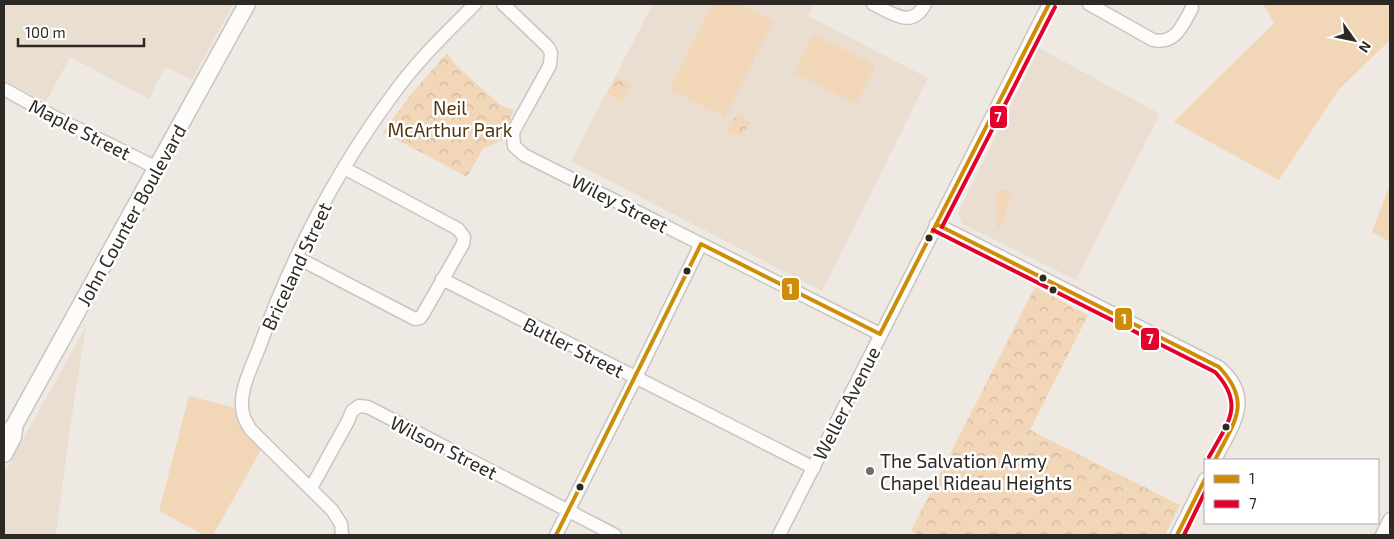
<svg xmlns="http://www.w3.org/2000/svg" width="1394" height="539" viewBox="0 0 1394 539" font-family="'Exo 2',sans-serif">
  <style>
    .built { fill: #eaded1 }
    .grass { fill: #f1d6b8 }
    .park { fill: url(#park-crowns) }
    .lines { fill: none; stroke-linecap: round; stroke-linejoin: round }
    .minor-casing { stroke: #cac5c0; stroke-width: 15 }
    .major-casing { stroke: #cac5c0; stroke-width: 19 }
    .minor { stroke: #fdfcfb; stroke-width: 12 }
    .major { stroke: #fdfcfb; stroke-width: 16 }
    .bus-1-casing { stroke: #fff; stroke-width: 8 }
    .bus-2-casing { stroke: #fff; stroke-width: 8 }
    .bus-1 { stroke: #cf8d07; stroke-width: 4 }
    .bus-2 { stroke: #e4002b; stroke-width: 4 }
    .bus-dot { fill: #2d2924; stroke: #fff; stroke-width: 2 }
    .poi-dot { fill: #716c67; stroke: #fff; stroke-width: 2 }
    .labels { text-anchor: middle; dominant-baseline: central; stroke-width: 5; stroke-linejoin: round; paint-order: stroke }
    .park-label { font-size: 19px; fill: #513511; stroke: #fff }
    .street-label { font-size: 19px; fill: #2d2924; stroke: #fff }
    .poi-label { font-size: 19px; fill: #2d2924; stroke: #fff; text-anchor: start }
    .line-badge { stroke: #fff; stroke-width: 2 }
    .badge-label { font-size: 14px; text-anchor: middle; font-weight: bold; fill: #fff }
  </style>
  <defs>
    <pattern id="park-crowns" width="20" height="18" patternUnits="userSpaceOnUse" patternTransform="scale(1.25)"><rect width="20" height="18" fill="#f1d6b8"/><path d="M2 6a3 3 0 1 1 6 0M12 15a3 3 0 1 1 6 0" fill="none" stroke="#cfb89e"/></pattern>
  </defs>
  <rect width="100%" height="100%" fill="#efe9e3"/>
  <path class="built" d="M4 4H233L192 80 165 67 149 99 70 57 46 102 4 80Z
    M653 4H814L808 16 928 78 822 291 571 161Z
    M1039 48 1160 114 1076 280 962 224 958 213Z
    M86 326 69 434 56 535H4V474Z"/>
  <path class="grass" d="M712 4H740L773 20 725 117 669 89Z
    M1263 4H1390V40L1339 89 1279 180 1174 122 1274 23Z
    M813 34 876 66 856 104 794 72Z
    M1390 184V242L1372 232Z
    M1000 190H1010L1012 193 1001 227 999 228 997 226 996 195Z
    M189 396 236 408 262 448 213 535H204L159 511Z"/>
  <path class="park" d="M447 53 455 64 499 104 514 110 502 140 483 149 467 177 383 132 412 93Z
    M616 77 632 85 623 102 607 93Z
    M739 114 750 122 742 138 727 131 736 115Z
    M1035 287 1088 315 1030 430 1180 505 1165 535H919L911 531Z"/>
  <g class="lines">
    <g class="minor-casing">
      <path id="minor" d="M503 4 548 47 551 53 550 65 513 132 514 146 524 155 880 334
        M873 4C892 13 912 30 925 4
        M1089 4 1153 40C1176 45 1183 24 1192 8
        M4 89 58 119 157 168
        M936 224 1219 367C1256 399 1232 425 1215 460
        M296 257 415 319 420 318 423 314 463 244 464 237 458 229 344 168
        M442 279 814 468
        M311 488 348 421 352 411 359 406 368 407 615 535
        M342 535 341 524 332 510 251 430C246 423 242 416 242 406 241 387 252 366 259 348 292 255 340 164 400 85 422 56 449 30 475 4
        M556 535 635 379 701 244
        M779 535 1049 4
        M1177 535 1205 479
        M1382 535 1390 519"/>
    </g>
    <g class="major-casing">
      <path id="major" d="M4 437 14 426 247 4
        M4 454 13 437 14 429"/>
    </g>
    <use href="#minor" class="minor"/>
    <use href="#major" class="major"/>
    <g class="bus-1-casing">
      <path id="bus-1" d="M936 224 1219 367C1253 403 1234 422 1215 460
        M701 244 880 334
        M880 334 1049 4
        M556 535 701 244
        M1177 535 1205 479"/>
    </g>
    <g class="bus-2-casing">
      <path id="bus-2" d="M942 227 1055 7
        M933 230 1215 372C1246 405 1227 424 1209 457
        M1184 535 1205 492"/>
    </g>
    <use href="#bus-1" class="bus-1"/>
    <use href="#bus-2" class="bus-2"/>
  </g>
  <g class="bus-dot">
    <circle cx="929" cy="238" r="4.5"/>
    <circle cx="687" cy="271" r="4.5"/>
    <circle cx="1043" cy="278" r="4.5"/>
    <circle cx="1053" cy="290" r="4.5"/>
    <circle cx="1226" cy="427" r="4.5"/>
    <circle cx="580" cy="487" r="4.5"/>
  </g>
  <circle class="poi-dot" cx="870" cy="471" r="5"/>
  <g class="labels">
    <g class="park-label">
      <text x="450" y="107">Neil<tspan x="450" dy="22">McArthur Park</tspan></text>
    </g>
    <g class="street-label">
      <text transform="translate(80 129) rotate(27)">Maple Street</text>
      <text transform="translate(620 203) rotate(27)">Wiley Street</text>
      <text transform="translate(131 215) rotate(-61)">John Counter Boulevard</text>
      <text transform="translate(296 266) rotate(-65)">Briceland Street</text>
      <text transform="translate(574 347) rotate(27)">Butler Street</text>
      <text transform="translate(846 403) rotate(-63)">Weller Avenue</text>
      <text transform="translate(444 447) rotate(27)">Wilson Street</text>
    </g>
    <g class="poi-label">
      <text x="880" y="460">The Salvation Army<tspan x="880" dy="22">Chapel Rideau Heights</tspan></text>
    </g>
  </g>
  <g class="line-badge">
    <rect x="989" y="105" width="19" height="24" rx="5" fill="#e4002b"/>
    <rect x="781" y="277" width="19" height="24" rx="5" fill="#cf8d07"/>
    <rect x="1114" y="307" width="19" height="24" rx="5" fill="#cf8d07"/>
    <rect x="1140" y="327" width="20" height="24" rx="5" fill="#e4002b"/>
  </g>
  <g class="badge-label">
    <text x="998" y="122">7</text>
    <text x="790" y="294">1</text>
    <text x="1124" y="324">1</text>
    <text x="1150" y="344">7</text>
  </g>
  <rect width="1394" height="539" fill="none" stroke="#2d2924" stroke-width="10"/>
  <rect x="1204" y="459" width="175" height="65" fill="#ffffff" stroke="#aba9a7"/>
  <rect x="1214" y="475" width="25" height="8" fill="#cf8d07" stroke="#aba9a7"/>
  <text x="1249" y="484" font-size="15" fill="#2d2924">1</text>
  <rect x="1214" y="500" width="25" height="8" fill="#e4002b" stroke="#aba9a7"/>
  <text x="1249" y="509" font-size="15" fill="#2d2924">7</text>
  <g transform="translate(1354 40) rotate(123)" stroke="#ffffff" stroke-width="4" paint-order="stroke">
  <path d="M0-4L9 19L0 12L-9 19Z" fill="#2d2924"/>
  <text y="-8" font-size="14" font-weight="bold" text-anchor="middle" fill="#2d2924">N</text>
  </g>
  <path d="M18 38v8h126v-8" fill="none" stroke="#2d2924" stroke-width="2.5"/>
  <text x="25" y="38" font-size="15" fill="#2d2924" stroke="#ffffff" stroke-width="4" paint-order="stroke">100 m</text>
</svg>
